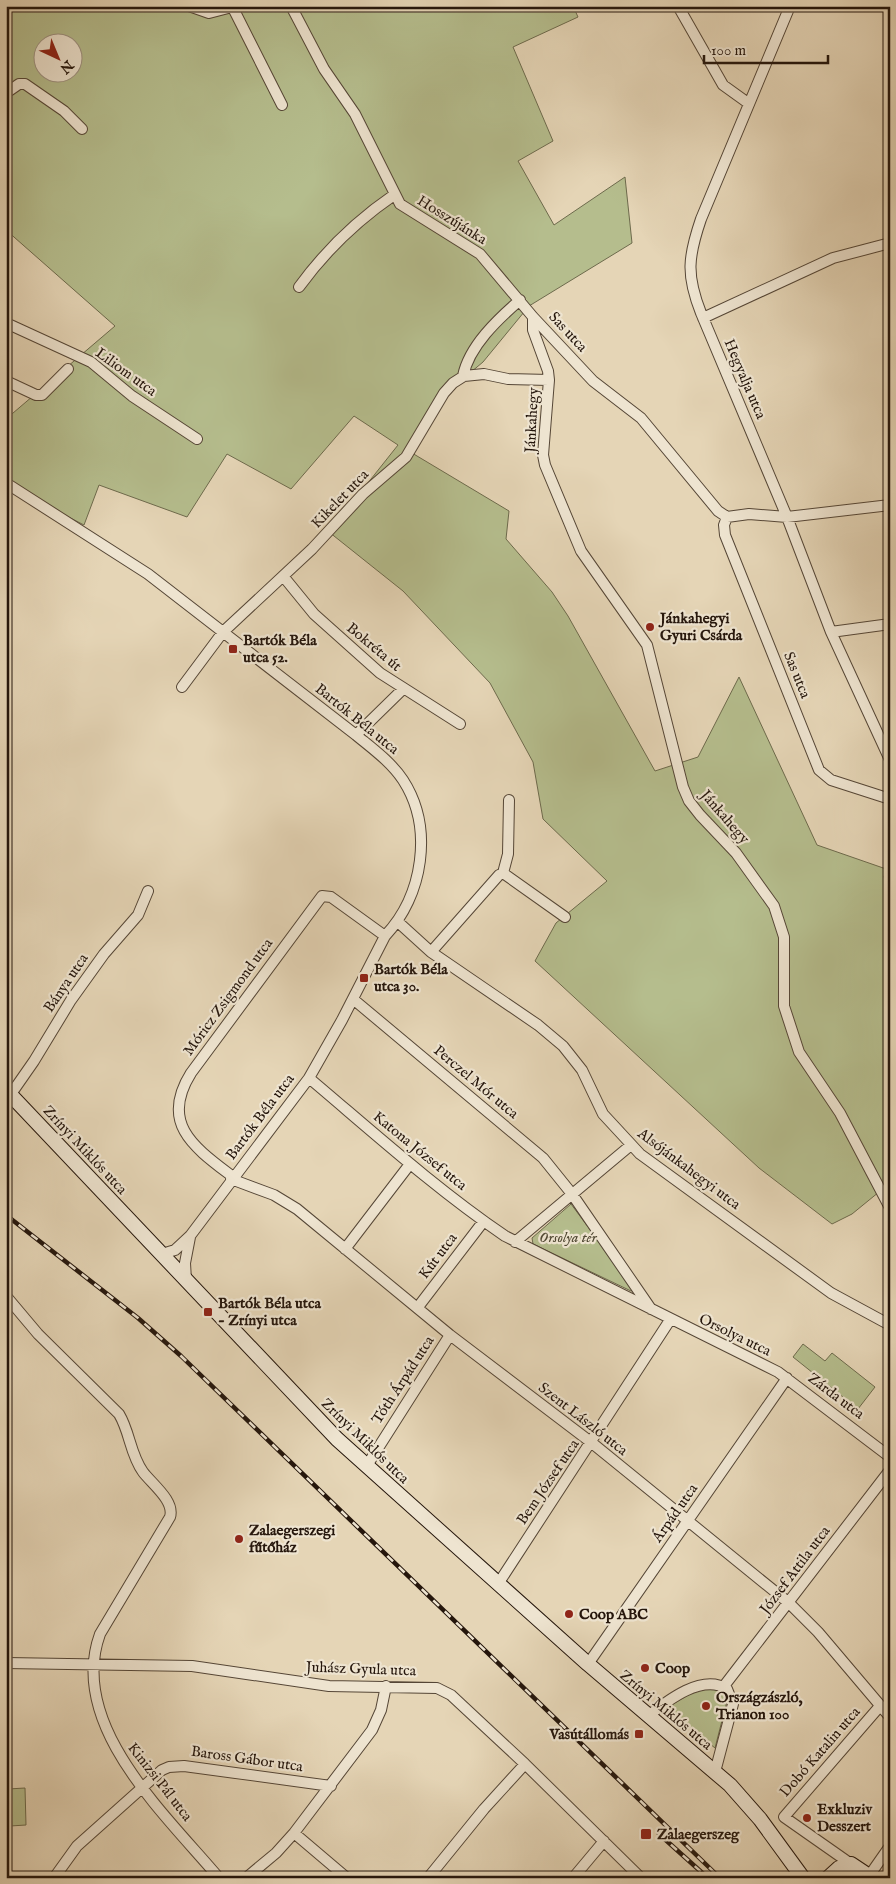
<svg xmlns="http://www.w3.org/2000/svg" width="896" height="1884" viewBox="0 0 896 1884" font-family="'IM FELL English',serif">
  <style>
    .green { fill: #b5bd8d; stroke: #6d6a4c; fill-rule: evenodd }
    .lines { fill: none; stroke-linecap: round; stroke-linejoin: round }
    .street-casing { stroke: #554636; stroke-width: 12 }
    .secondary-casing { stroke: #25160c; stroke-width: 16 }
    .street { stroke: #eee4d0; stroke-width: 10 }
    .secondary { stroke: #eee4d0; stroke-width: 14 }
    .rail-casing { stroke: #25160c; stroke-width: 4.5 }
    .rail { stroke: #eee4d0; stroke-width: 2.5; stroke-dasharray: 8; stroke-linecap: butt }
    .poi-dot { fill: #8f2418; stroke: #eee4d0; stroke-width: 2 }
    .labels { text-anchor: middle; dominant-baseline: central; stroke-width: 4.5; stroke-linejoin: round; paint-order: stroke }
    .street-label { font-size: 15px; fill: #25160c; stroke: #eee4d0 }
    .poi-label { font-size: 15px; font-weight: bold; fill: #25160c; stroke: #eee4d0; text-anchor: start }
    .park-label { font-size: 15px; font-style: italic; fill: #504833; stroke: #eee4d0 }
  </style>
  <rect width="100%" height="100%" fill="#e5d5b6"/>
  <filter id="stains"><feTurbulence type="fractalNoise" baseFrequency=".004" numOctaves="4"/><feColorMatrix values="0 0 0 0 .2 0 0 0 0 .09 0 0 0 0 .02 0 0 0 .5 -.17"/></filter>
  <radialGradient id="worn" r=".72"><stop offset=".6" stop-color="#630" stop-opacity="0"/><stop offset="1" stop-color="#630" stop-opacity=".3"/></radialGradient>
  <path class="green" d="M6 6H573L578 17 513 47 553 141 518 161 554 225 625 177 632 243 529 306 483 362 446 393 407 450 509 511 506 539 552 592 568 616 655 771 698 757 739 677 817 845 889 870 884 876 890 909V1183L852 1214 832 1224 759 1168 535 961 556 923 607 881 543 819 533 762 490 683 403 591 329 532 398 445 354 416 291 489 227 454 187 517 99 485 84 525 6 485V419L115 326 6 230ZM42 42H72V72H42Z
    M571 1204 635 1290 631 1291 533 1244 532 1238Z
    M803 1344 825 1361 832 1353 875 1387 858 1409 793 1357Z
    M704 1686 722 1692 727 1701 715 1748 666 1708Z
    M25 1788 26 1825 10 1826 8 1789Z"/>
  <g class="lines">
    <g class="street-casing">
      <path id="street" d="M189 6 209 13 236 6
        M291 6 324 69 355 114 400 204 480 254 533 317 593 381 641 418 718 511 727 517 749 514 787 517 890 505
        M678 6 723 85 748 103
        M790 6 701 219C688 257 686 275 701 313L787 517 831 632 890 760
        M233 8 282 105
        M6 93 19 84H25L64 111 82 129
        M299 287C326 250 356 221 394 195
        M533 317V330L548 371 549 380 543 455 545 465 581 551 647 645 683 787 689 801 700 815 736 853 774 906 784 937V1006L799 1052 840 1113 890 1208
        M703 318 833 258 890 243
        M6 323 91 362 132 396 197 439
        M463 376C469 346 498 319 520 300
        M6 381 36 395H42L68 369
        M6 483 148 574 356 735C373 749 391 762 403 780 434 828 423 896 385 936L342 1020 309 1078 190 1236 175 1250 162 1254
        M727 517 724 525 725 535 819 770 831 780 890 799
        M283 576 314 614 380 673 460 724
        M831 632 890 624
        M182 687 223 632 312 549 363 494 406 457 444 393 453 383 464 376 484 374 508 379 549 380
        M356 735 403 689
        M503 873 565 917
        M503 873 508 854 509 800
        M398 922 431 952 538 1025 563 1046 582 1070 603 1114 640 1154 831 1293 890 1325
        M431 952 499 875 503 873
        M353 999 543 1158 572 1194 651 1309
        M309 1078C373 1132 436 1189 505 1236L778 1372 890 1457
        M11 1094 34 1061 71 1000 104 954 138 915 148 891
        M233 1177C195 1148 159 1124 191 1073L322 896 331 897 385 936
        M231 1179 274 1195 297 1209 450 1335 592 1443 789 1603 818 1632 890 1717
        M515 1242 631 1145
        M345 1249 410 1164
        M186 1280 185 1263 190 1237
        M6 1296 38 1334 119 1414C130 1432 130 1454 143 1472 152 1484 175 1501 170 1517L100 1634C67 1725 166 1815 219 1878
        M418 1307 483 1222
        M366 1467 450 1335
        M498 1584 670 1320
        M6 1663 192 1666 329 1686 437 1688 451 1695 525 1764 641 1878
        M588 1664 787 1378
        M724 1686 890 1470
        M648 1716C667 1701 702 1673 727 1689L733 1704 715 1772
        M294 1833 347 1878
        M851 1864 784 1817 880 1706
        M869 1876 890 1846
        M54 1878 77 1846 162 1770 169 1767 184 1766 331 1786
        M246 1878 276 1853 294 1833 372 1730 381 1710 386 1686
        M428 1878 484 1809 525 1764
        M573 1878 604 1841"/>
    </g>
    <g class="secondary-casing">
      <path id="secondary" d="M6 1090 337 1439 588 1664 730 1785 760 1819 803 1878
        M828 1878 839 1868 851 1864 872 1878"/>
    </g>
    <use href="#street" class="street"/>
    <use href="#secondary" class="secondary"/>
    <g class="rail-casing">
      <path id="rail" d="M6 1215 138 1318 181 1356 720 1878
        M659 1834 708 1878"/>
    </g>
    <use href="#rail" class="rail"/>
  </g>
  <g class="poi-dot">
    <circle cx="650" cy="627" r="5"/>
    <rect x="228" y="644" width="10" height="10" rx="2.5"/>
    <rect x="359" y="973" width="10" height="10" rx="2.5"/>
    <rect x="203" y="1307" width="10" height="10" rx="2.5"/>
    <circle cx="239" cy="1539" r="5"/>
    <circle cx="569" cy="1614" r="5"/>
    <circle cx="645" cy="1668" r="5"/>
    <circle cx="706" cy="1706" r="5"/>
    <rect x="634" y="1729" width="10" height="10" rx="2.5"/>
    <circle cx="807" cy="1818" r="5"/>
    <rect x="640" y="1828" width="12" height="12" rx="2.5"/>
  </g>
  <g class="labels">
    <g class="street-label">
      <text transform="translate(452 220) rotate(32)">Hosszújánka</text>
      <text transform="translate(568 332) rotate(47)">Sas utca</text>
      <text transform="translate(126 372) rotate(36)">Liliom utca</text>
      <text transform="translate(745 379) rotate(67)">Hegyalja utca</text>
      <text transform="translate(532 420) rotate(-87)">Jánkahegy</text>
      <text transform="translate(340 499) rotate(-46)">Kikelet utca</text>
      <text transform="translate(374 647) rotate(40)">Bokréta út</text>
      <text transform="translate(797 675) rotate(68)">Sas utca</text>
      <text transform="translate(357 719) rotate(39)">Bartók Béla utca</text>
      <text transform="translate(725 817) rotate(49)">Jánkahegy</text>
      <text transform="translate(66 983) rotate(-56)">Bánya utca</text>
      <text transform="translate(228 997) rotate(-54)">Móricz Zsigmond utca</text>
      <text transform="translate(476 1082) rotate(40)">Perczel Mór utca</text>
      <text transform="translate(260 1117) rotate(-53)">Bartók Béla utca</text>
      <text transform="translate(85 1150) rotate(47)">Zrínyi Miklós utca</text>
      <text transform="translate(420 1151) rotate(39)">Katona József utca</text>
      <text transform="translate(689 1169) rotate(37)">Alsójánkahegyi utca</text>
      <text transform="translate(438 1256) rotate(-53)">Kút utca</text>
      <text transform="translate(735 1335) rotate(26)">Orsolya utca</text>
      <text transform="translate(403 1380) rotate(-57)">Tóth Árpád utca</text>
      <text transform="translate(836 1396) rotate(37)">Zárda utca</text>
      <text transform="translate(583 1419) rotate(38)">Szent László utca</text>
      <text transform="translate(365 1441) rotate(44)">Zrínyi Miklós utca</text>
      <text transform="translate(548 1482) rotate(-56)">Bem József utca</text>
      <text transform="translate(675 1513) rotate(-55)">Árpád utca</text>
      <text transform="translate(795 1570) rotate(-53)">József Attila utca</text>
      <text transform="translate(361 1669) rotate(2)">Juhász Gyula utca</text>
      <text transform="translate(666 1710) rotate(40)">Zrínyi Miklós utca</text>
      <text transform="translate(820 1752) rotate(-49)">Dobó Katalin utca</text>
      <text transform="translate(247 1759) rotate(8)">Baross Gábor utca</text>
      <text transform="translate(160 1782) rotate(52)">Kinizsi Pál utca</text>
    </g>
    <g class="poi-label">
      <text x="660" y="618">Jánkahegyi<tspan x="660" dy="17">Gyuri Csárda</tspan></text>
      <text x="243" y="640">Bartók Béla<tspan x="243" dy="17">utca 52.</tspan></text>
      <text x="374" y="969">Bartók Béla<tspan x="374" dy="17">utca 30.</tspan></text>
      <text x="218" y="1303">Bartók Béla utca<tspan x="218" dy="17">- Zrínyi utca</tspan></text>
      <text x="249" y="1530">Zalaegerszegi<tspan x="249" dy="17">fűtőház</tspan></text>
      <text x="579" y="1614">Coop ABC</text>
      <text x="655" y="1668">Coop</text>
      <text x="716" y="1697">Országzászló,<tspan x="716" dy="17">Trianon 100</tspan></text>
      <text x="629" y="1734" text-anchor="end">Vasútállomás</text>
      <text x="817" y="1809">Exkluziv<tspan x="817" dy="17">Desszert</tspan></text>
      <text x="657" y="1834">Zalaegerszeg</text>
    </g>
    <g class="park-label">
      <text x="568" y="1237">Orsolya tér</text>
    </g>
  </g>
  <rect width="896" height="1884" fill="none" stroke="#e5d5b6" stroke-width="25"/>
  <rect x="8" y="8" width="881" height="1869" fill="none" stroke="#25160c" stroke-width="2.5"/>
  <rect x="12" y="12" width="871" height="1859" fill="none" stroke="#25160c"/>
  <g transform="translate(58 58) rotate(136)"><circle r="24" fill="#eee4d0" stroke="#9e9282"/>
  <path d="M0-4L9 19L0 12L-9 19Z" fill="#8f2418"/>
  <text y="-8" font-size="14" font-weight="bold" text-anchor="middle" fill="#25160c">N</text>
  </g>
  <path d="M704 55v8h124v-8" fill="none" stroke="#25160c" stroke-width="2.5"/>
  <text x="711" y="55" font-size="15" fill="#25160c" stroke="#eee4d0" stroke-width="4" paint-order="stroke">100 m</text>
  <rect width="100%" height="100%" filter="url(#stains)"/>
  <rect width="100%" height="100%" fill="url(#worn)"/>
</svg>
